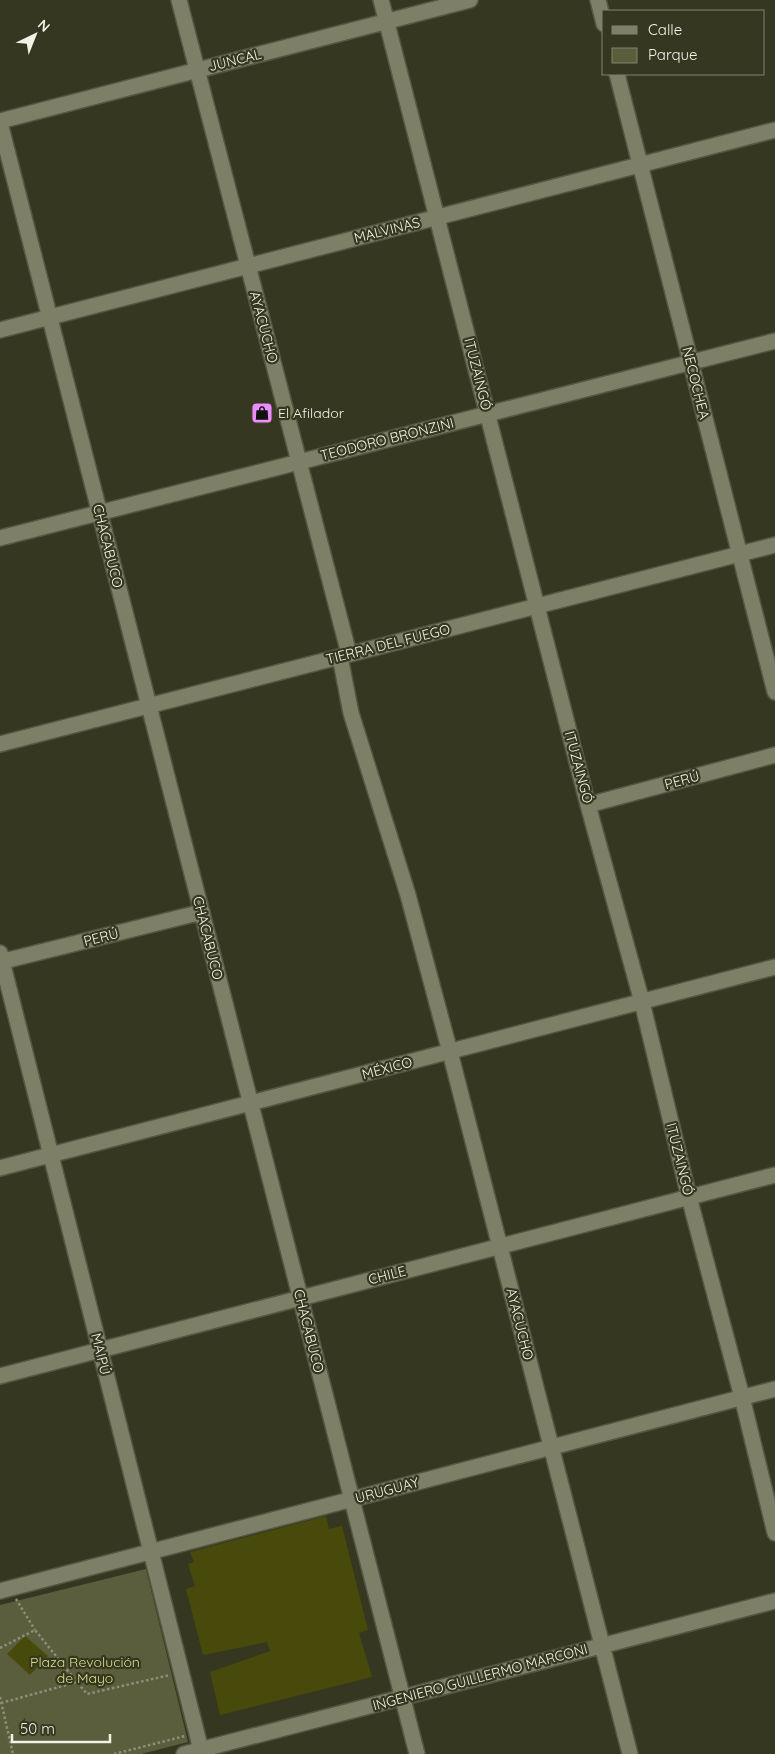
<svg xmlns="http://www.w3.org/2000/svg" width="775" height="1754" viewBox="0 0 775 1754" font-family="Quicksand,sans-serif">
  <style>
    .green { fill: #5b5e3d }
    .building { fill: #484a0c }
    .lines { fill: none; stroke-linecap: round; stroke-linejoin: round }
    .minor-casing { stroke: #545542; stroke-width: 18 }
    .path { stroke: #8d8f7c; stroke-width: 2.5; stroke-dasharray: 2.5 2.5; stroke-linecap: butt }
    .minor { stroke: #7d7f66; stroke-width: 15 }
    .labels { text-anchor: middle; dominant-baseline: central; stroke-width: 4.5; stroke-linejoin: round; paint-order: stroke }
    .street-label { font-size: 14px; fill: #f1f3e5; stroke: #363721 }
    .poi-label { font-size: 14px; fill: #f1f3e5; stroke: #363721; text-anchor: start }
    .park-label { font-size: 14px; fill: #d8dd86; stroke: #363721 }
  </style>
  <rect width="100%" height="100%" fill="#363721"/>
  <path class="green" d="M146 1569 188 1742 141 1754H0V1605Z"/>
  <path class="building" d="M326 1516 329 1529 342 1526 368 1630 359 1633 372 1677 220 1715 210 1672 270 1651 267 1642 203 1655 186 1589 195 1586 188 1564 194 1562 190 1552Z
    M25 1636 48 1656 30 1675 7 1654Z"/>
  <g class="lines">
    <g class="minor-casing">
      <path id="minor" d="M179 0 349 654
        M381 0 588 805 642 1002 689 1197 742 1397 775 1533
        M598 0 604 24
        M617 74 775 692
        M0 121 470 0
        M0 123 417 1754
        M0 330 775 130
        M0 538 775 341
        M340 657 351 713 408 895 450 1052 630 1754
        M0 744 775 545
        M588 805 775 755
        M0 953 202 1754
        M0 962 202 912
        M0 1168 775 967
        M0 1376 775 1175
        M0 1591 775 1389
        M184 1754 775 1601"/>
    </g>
    <path class="path" d="M16 1599 35 1630
      M0 1648 35 1630 77 1682
      M0 1697 13 1754
      M1 1703 77 1682 87 1694 170 1675
      M114 1754 185 1736"/>
    <use href="#minor" class="minor"/>
  </g>
  <defs>
    <g id="shop-square" transform="scale(1.125)"><rect x="-9" y="-9" width="18" height="18" rx="4" fill="#eb8dfc" stroke="#363721"/><path d="M-5-2.5h2.3a2.7 3.5 0 0 1 5.4 0H5L5.5 6h-11ZM-1.5-2.5h3a1.5 2.3 0 0 0-3 0Z" fill="#111"/></g>
  </defs>
  <g fill-rule="evenodd">
    <use href="#shop-square" x="262" y="413"/>
  </g>
  <g class="labels">
    <g class="street-label">
      <text transform="translate(235 60) rotate(-14)">JUNCAL</text>
      <text transform="translate(387 230) rotate(-14)">MALVINAS</text>
      <text transform="translate(264 327) rotate(75)">AYACUCHO</text>
      <text transform="translate(478 374) rotate(76)">ITUZAINGÓ</text>
      <text transform="translate(696 383) rotate(76)">NECOCHEA</text>
      <text transform="translate(387 439) rotate(-14)">TEODORO BRONZINI</text>
      <text transform="translate(108 546) rotate(76)">CHACABUCO</text>
      <text transform="translate(388 644) rotate(-14)">TIERRA DEL FUEGO</text>
      <text transform="translate(579 767) rotate(75)">ITUZAINGÓ</text>
      <text transform="translate(682 780) rotate(-15)">PERÚ</text>
      <text transform="translate(101 937) rotate(-14)">PERÚ</text>
      <text transform="translate(208 938) rotate(76)">CHACABUCO</text>
      <text transform="translate(387 1068) rotate(-15)">MÉXICO</text>
      <text transform="translate(680 1159) rotate(76)">ITUZAINGÓ</text>
      <text transform="translate(387 1275) rotate(-14)">CHILE</text>
      <text transform="translate(520 1324) rotate(76)">AYACUCHO</text>
      <text transform="translate(309 1331) rotate(76)">CHACABUCO</text>
      <text transform="translate(101 1354) rotate(76)">MAIPÚ</text>
      <text transform="translate(387 1490) rotate(-15)">URUGUAY</text>
      <text transform="translate(480 1677) rotate(-15)">INGENIERO GUILLERMO MARCONI</text>
    </g>
    <g class="poi-label">
      <text x="278" y="413">El Afilador</text>
    </g>
    <g class="park-label">
      <text x="85" y="1662">Plaza Revolución<tspan x="85" dy="16">de Mayo</tspan></text>
    </g>
  </g>
  <rect x="602" y="10" width="162" height="65" fill="#363721" stroke="#81826f"/>
  <rect x="612" y="26" width="25" height="8" fill="#7d7f66" stroke="#81826f"/>
  <text x="648" y="35" font-size="15" fill="#f1f3e5">Calle</text>
  <rect x="612" y="48" width="25" height="15" fill="#5b5e3d" stroke="#81826f"/>
  <text x="648" y="60" font-size="15" fill="#f1f3e5">Parque</text>
  <g transform="translate(35 35) rotate(43)" stroke="#363721" stroke-width="4" paint-order="stroke">
  <path d="M0-4L9 19L0 12L-9 19Z" fill="#f1f3e5"/>
  <text y="-8" font-size="14" font-weight="bold" text-anchor="middle" fill="#f1f3e5">N</text>
  </g>
  <path d="M12 1734v8h98v-8" fill="none" stroke="#f1f3e5" stroke-width="2.5"/>
  <text x="20" y="1734" font-size="15" fill="#f1f3e5" stroke="#363721" stroke-width="4" paint-order="stroke">50 m</text>
</svg>
